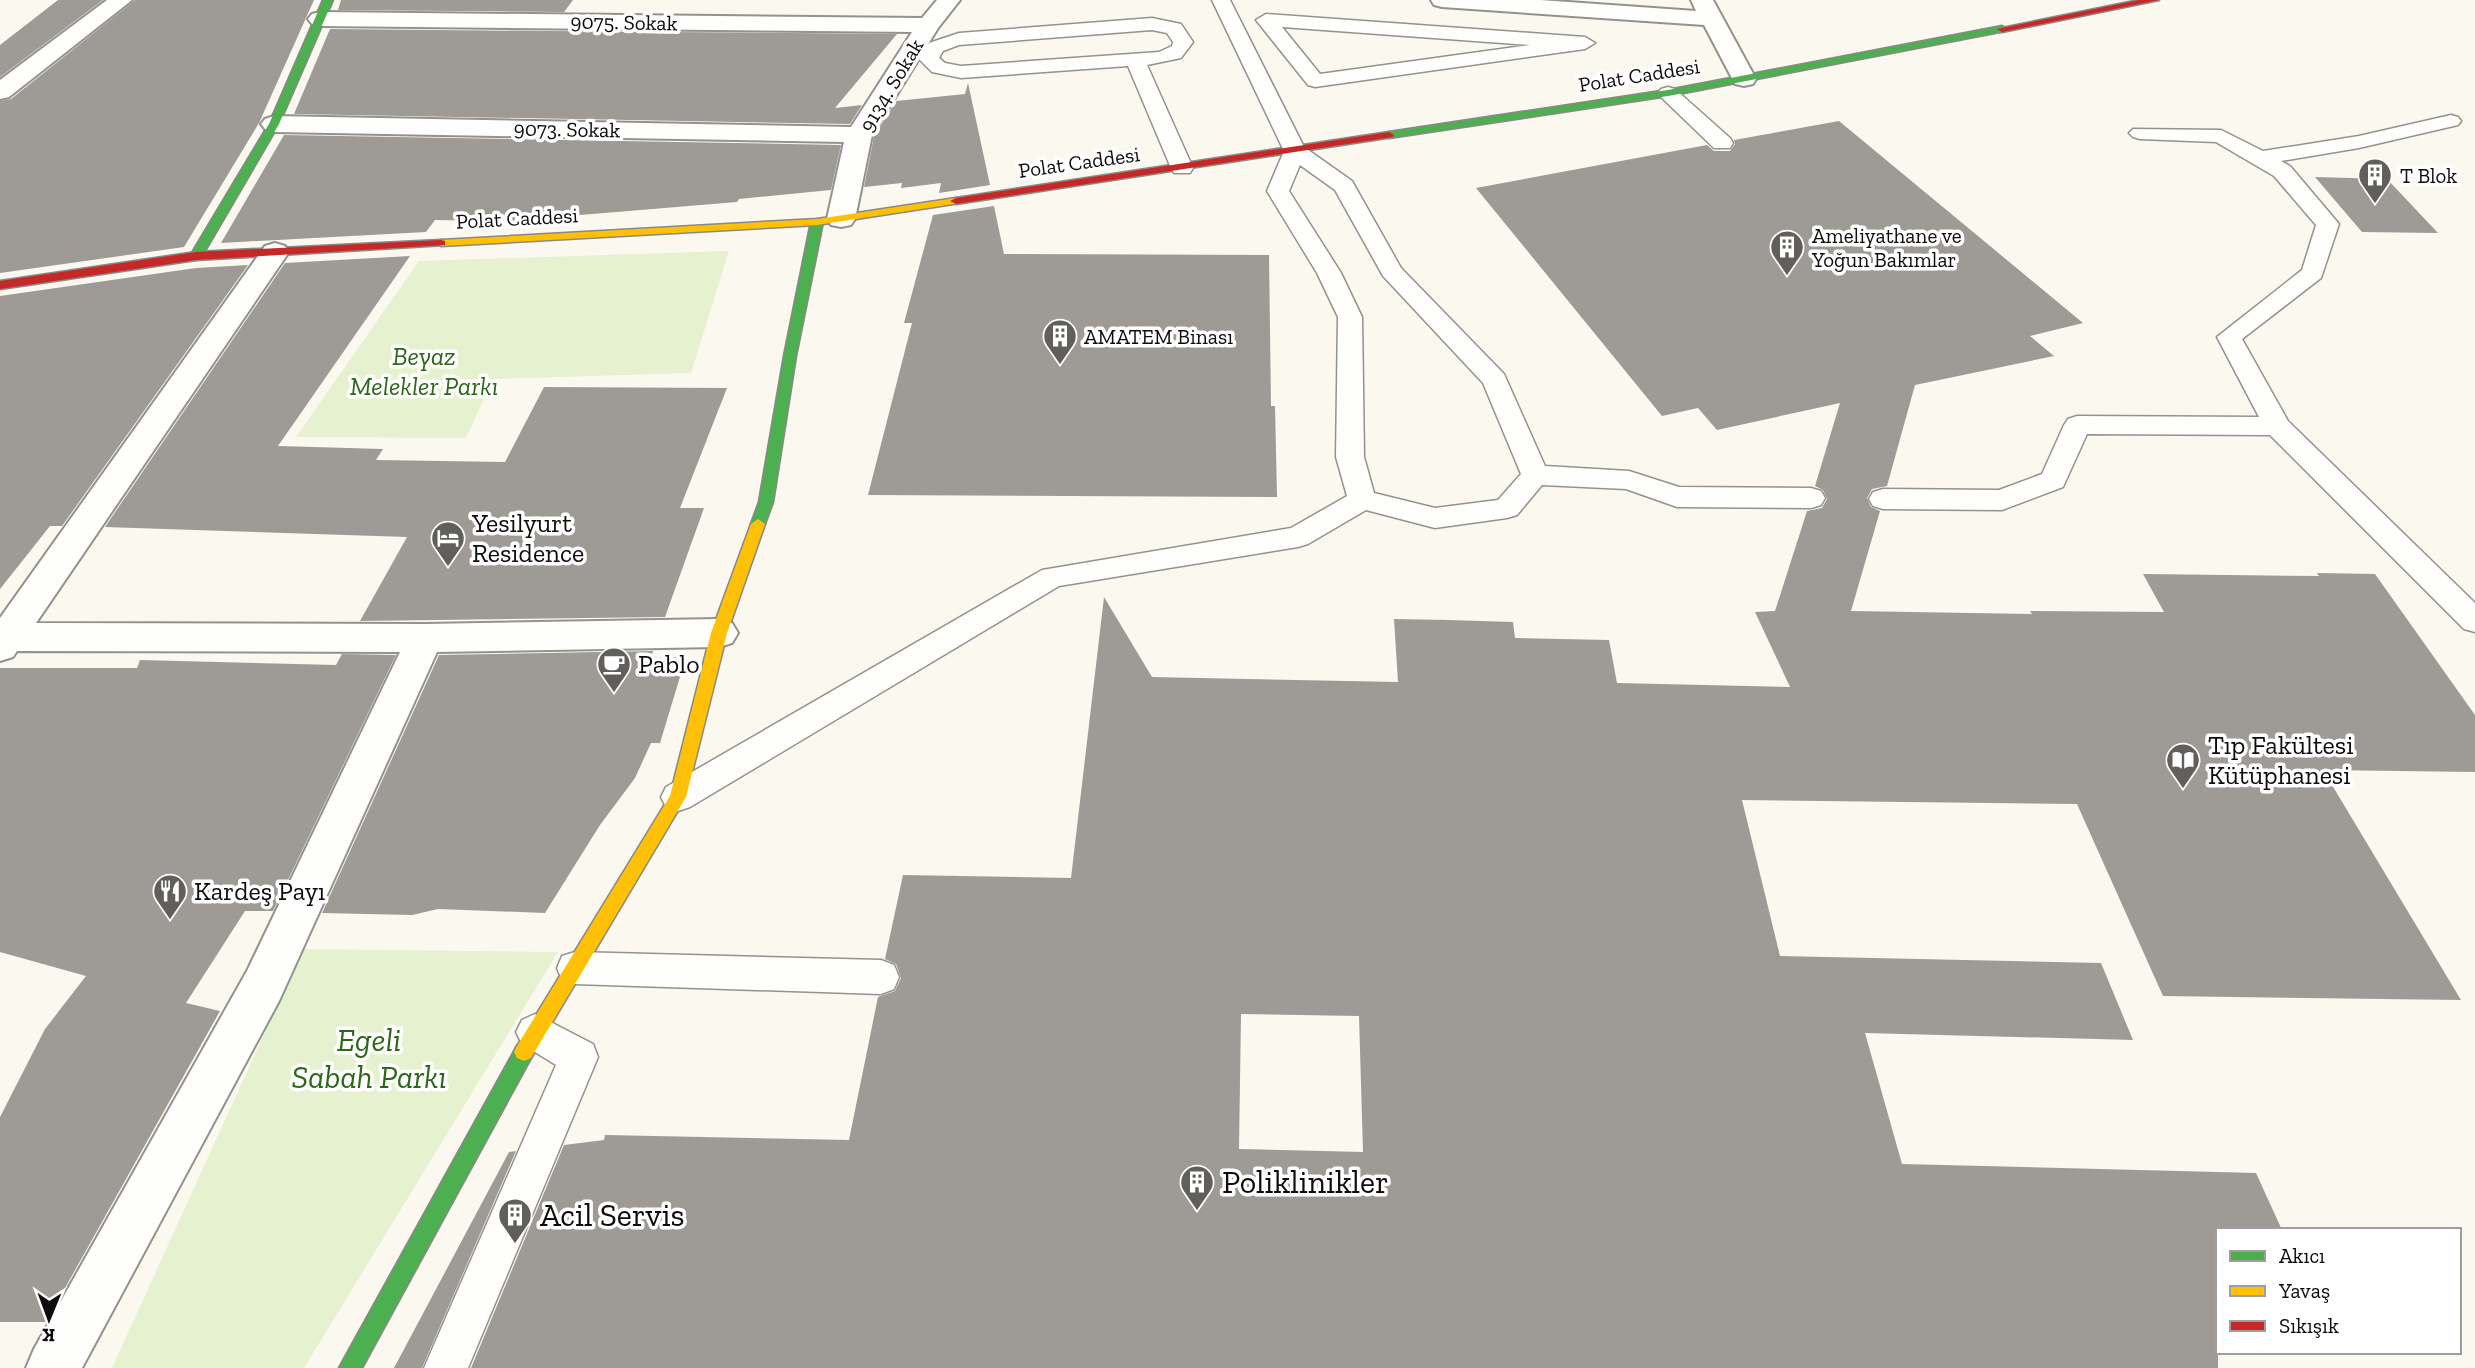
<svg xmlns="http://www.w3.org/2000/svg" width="2475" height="1368" viewBox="0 0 2475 1368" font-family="'Zilla Slab',serif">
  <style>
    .green { fill: #e5f1cf }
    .building { fill: #9e9a96; fill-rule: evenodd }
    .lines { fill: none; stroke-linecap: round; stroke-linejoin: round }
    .lane-casing { stroke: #94928f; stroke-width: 3 }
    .street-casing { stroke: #94928f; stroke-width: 4 }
    .fast-casing { stroke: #8a8985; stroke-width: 3 }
    .slow-casing { stroke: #8a8985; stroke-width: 3 }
    .jam-casing { stroke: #8a8985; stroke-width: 3 }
    .lane { fill: #fefefd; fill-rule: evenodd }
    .street { fill: #fefefd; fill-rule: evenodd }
    .fast { fill: #4caf50; fill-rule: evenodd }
    .slow { fill: #ffc107; fill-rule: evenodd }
    .jam { fill: #c62828; fill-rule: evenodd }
    .labels { text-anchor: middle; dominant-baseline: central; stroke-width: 7; stroke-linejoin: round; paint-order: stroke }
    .far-street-label { font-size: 21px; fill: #0c0c0c; stroke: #fff }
    .far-poi-label { font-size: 21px; fill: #0c0c0c; stroke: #fff; text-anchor: start }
    .park-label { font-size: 26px; font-style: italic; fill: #2d671a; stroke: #fff }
    .poi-label { font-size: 26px; fill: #0c0c0c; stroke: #fff; text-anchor: start }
    .near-park-label { font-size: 32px; font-style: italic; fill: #2d671a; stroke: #fff }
    .near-poi-label { font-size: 32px; fill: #0c0c0c; stroke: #fff; text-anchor: start }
  </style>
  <rect width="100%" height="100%" fill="#fbf8f0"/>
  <path class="green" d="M729 251 691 373 493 379 466 438 296 437 419 261Z
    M303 949 558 952 304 1368H112Z"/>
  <path class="building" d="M58 0H103L0 77V45Z
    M135 0H314L259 123 184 247 0 273V101L11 99Z
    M341 0H573L564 12 338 10Z
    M330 29 551 31 897 34 835 108 862 105 850 124 294 114Z
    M968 83 990 185 939 193 941 183 901 188 902 183 864 187 874 136 896 101 965 94Z
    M1839 121 2083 323 2030 336 2054 356 1915 385 1887 486 1872 489 1867 498 1871 507 1880 511 1851 611 2032 614 2030 611 2164 612 2143 574 2319 576 2317 573 2375 574 2475 715V772L2323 770 2461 1000 2163 996 2077 804 1742 800 1780 956 2101 963 2133 1040 1865 1033 1902 1164 2256 1173 2282 1230H2218V1368H471L564 1145 604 1140 605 1135 849 1140 878 997 895 991 901 978 896 964 885 959 903 875 1071 878 1104 597 1152 677 1398 682 1394 619 1448 620 1513 622 1515 638 1609 640 1617 683 1790 687 1755 612 1775 611 1807 511 1822 508 1827 499 1823 490 1815 486 1840 403 1717 430 1698 408 1662 416 1476 188 1707 145 1714 151H1730L1735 144 1734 140ZM1241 1014 1359 1016 1363 1152 1239 1149Z
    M284 135 841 145 831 190 739 199 737 202 568 216 564 222 435 220 426 232 221 243Z
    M2315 177 2387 179 2438 233 2362 232Z
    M994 206 1004 254 1269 255 1271 406H1275L1277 497 868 495 912 323H904L933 215Z
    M410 256 278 446 383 449 376 460 505 462 544 387 727 388 680 508H704L665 617 360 621 407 537 105 527 285 263Z
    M248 265 62 526H50L0 589V296L196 268Z
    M653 651 651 658 686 657 660 743H651L635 778 600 825 545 913 438 909 412 915 322 913 439 655Z
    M342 654 396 655 273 911H245L186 1003 220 1011 46 1322H0V1117L45 1029 86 976 0 952V668H137L140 660 336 665Z
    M516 1151 422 1368H394L509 1152Z"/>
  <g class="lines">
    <g class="lane-casing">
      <path id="lane" d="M1212 0H1230L1304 147 1352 181 1401 268 1504 374 1545 466 1629 471 1679 487 1811 488 1821 491 1825 498 1821 505 1811 508 1677 507 1626 489 1542 485 1517 515 1507 518 1435 528 1366 510 1308 544 1298 547 1059 586 690 807 678 811 666 807 661 797 666 787 1042 570 1291 528 1347 496 1336 457 1338 317 1317 273 1267 191 1284 151ZM1300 165 1335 190 1383 276 1483 383 1521 474 1498 500 1435 508 1374 493 1364 457 1362 317 1341 273 1289 191Z
        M1266 14 1585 37 1595 43 1585 49 1315 87 1308 85 1256 20ZM1282 27 1530 45 1320 74Z
        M1152 18 1181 24 1193 42 1181 58 1147 65 1193 168 1190 173H1174L1171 168 1128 66 961 78 932 72 919 59 929 43 959 33ZM1152 30 1167 33 1173 42 1172 46 1159 52 961 66 945 63 939 58 943 51 959 45Z
        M1668 87 1675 89 1730 138 1733 143 1730 148H1714L1661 97 1658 93 1661 89Z
        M2451 115 2458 117 2461 121 2458 125 2359 148 2281 161 2290 166 2339 224 2321 278 2242 339 2288 421 2475 603V632L2464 629 2270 435 2087 434 2063 487 2002 510 1883 509 1873 506 1869 499 1873 492 1883 489 1999 490 2042 474 2064 425 2068 419 2077 416 2259 417 2217 337 2302 270 2316 225 2274 176 2216 142 2140 139 2133 137 2129 133 2133 129 2221 130 2263 151 2359 136Z
        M575 952 881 960 894 965 899 977 894 989 881 994 575 984 562 980 557 968 562 956Z
        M535 1014 593 1044 598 1057 468 1368H424L556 1065 522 1044 516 1032 522 1020Z"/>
    </g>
    <g class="street-casing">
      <path id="street" d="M107 0H132L9 97 0 99V80Z
        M937 0H960L938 28 872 135 855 219 851 225 841 227 831 225 827 219 844 142 274 132 265 129 261 124 265 119 274 116 851 127 912 32 320 26 312 24 308 19 312 14 320 12 922 18Z
        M1431 0H1540L1696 11 1691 0H1713L1756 79 1753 84 1744 86 1735 84 1704 25 1442 7 1434 5Z
        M275 243 285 246 289 252 36 623 425 624 719 619 732 623 738 633 732 643 719 647 437 652 279 1001 82 1368H26L34 1349 247 971 400 652 17 651 13 657 0 661V618L265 246Z"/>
    </g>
    <g class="fast-casing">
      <path id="fast" d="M323 0H333L279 124 202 256 196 260 192 258 190 256 269 124Z
        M2002 26 2007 29 2005 31 1668 96 1389 138 1384 135 1389 132 1668 90Z
        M817 219 823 222 796 356 773 502 765 524 758 529 751 524 759 502 784 356 811 222Z
        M524 1043 531 1046 534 1052 531 1058 362 1368H339L517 1046Z"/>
    </g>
    <g class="slow-casing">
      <path id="slow" d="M956 198 960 199V203L817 225 441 246 435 243 441 240 817 219Z
        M758 519 765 524 727 633 686 797 531 1058 524 1061 517 1058 514 1052 517 1046 670 796 711 633 751 524Z"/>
    </g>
    <g class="jam-casing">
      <path id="jam" d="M2139 0H2159L2002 32 1997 29Z
        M1389 132 1394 135 1393 137 956 204 950 201 956 198Z
        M441 240 445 241V245L196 260 0 289V281L196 252Z"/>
    </g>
    <use href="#lane" class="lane"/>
    <use href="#street" class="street"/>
    <use href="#fast" class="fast"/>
    <use href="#slow" class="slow"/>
    <use href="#jam" class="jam"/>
  </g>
  <defs>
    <g id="building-pin" transform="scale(1.75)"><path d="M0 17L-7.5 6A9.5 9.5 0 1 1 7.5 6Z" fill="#605f5c" stroke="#fff"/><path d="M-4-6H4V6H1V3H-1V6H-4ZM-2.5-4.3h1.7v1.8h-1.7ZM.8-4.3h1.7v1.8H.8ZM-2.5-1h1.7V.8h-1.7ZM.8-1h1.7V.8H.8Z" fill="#fff"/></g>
    <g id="hotel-pin" transform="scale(1.75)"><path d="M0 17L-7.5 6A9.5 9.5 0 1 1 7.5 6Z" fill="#605f5c" stroke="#fff"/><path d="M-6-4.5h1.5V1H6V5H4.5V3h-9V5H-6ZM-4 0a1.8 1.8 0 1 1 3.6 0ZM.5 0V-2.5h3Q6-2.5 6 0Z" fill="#fff"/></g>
    <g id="cafe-pin" transform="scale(1.75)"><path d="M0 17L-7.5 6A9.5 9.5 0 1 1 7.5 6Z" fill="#605f5c" stroke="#fff"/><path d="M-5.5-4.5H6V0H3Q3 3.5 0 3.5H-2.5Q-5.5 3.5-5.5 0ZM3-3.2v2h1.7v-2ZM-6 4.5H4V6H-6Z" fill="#fff"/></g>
    <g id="library-pin" transform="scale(1.75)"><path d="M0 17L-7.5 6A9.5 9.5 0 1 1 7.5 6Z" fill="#605f5c" stroke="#fff"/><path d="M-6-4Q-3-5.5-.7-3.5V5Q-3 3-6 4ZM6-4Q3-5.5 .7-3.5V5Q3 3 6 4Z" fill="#fff"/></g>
    <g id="restaurant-pin" transform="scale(1.75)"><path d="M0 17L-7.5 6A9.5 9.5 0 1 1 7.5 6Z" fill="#605f5c" stroke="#fff"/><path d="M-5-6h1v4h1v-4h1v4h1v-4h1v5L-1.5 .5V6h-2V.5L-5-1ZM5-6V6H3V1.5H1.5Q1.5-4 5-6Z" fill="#fff"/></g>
  </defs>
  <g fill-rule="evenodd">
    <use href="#building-pin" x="2375" y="175"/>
    <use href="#building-pin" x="1787" y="247"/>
    <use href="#building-pin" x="1060" y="336"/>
    <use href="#hotel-pin" x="448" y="538"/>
    <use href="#cafe-pin" x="614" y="664"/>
    <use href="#library-pin" x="2183" y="760"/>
    <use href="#restaurant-pin" x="170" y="891"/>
    <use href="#building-pin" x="1197" y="1182"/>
    <use href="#building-pin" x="515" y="1215"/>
  </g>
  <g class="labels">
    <g class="far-street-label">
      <text transform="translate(624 22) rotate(1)">9075. Sokak</text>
      <text transform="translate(1639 75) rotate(-9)">Polat Caddesi</text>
      <text transform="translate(891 85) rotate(-59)">9134. Sokak</text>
      <text transform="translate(567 129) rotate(1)">9073. Sokak</text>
      <text transform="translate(1079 162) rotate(-8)">Polat Caddesi</text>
      <text transform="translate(517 218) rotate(-3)">Polat Caddesi</text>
    </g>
    <g class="far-poi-label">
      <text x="2400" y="175">T Blok</text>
      <text x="1812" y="235">Ameliyathane ve<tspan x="1812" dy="24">Yoğun Bakımlar</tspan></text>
      <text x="1084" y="336">AMATEM Binası</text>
    </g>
    <g class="park-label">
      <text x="424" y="356">Beyaz<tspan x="424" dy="30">Melekler Parkı</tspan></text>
    </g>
    <g class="poi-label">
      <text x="472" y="523">Yesilyurt<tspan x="472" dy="30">Residence</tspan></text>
      <text x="638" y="664">Pablo</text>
      <text x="2208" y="745">Tıp Fakültesi<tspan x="2208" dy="30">Kütüphanesi</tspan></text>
      <text x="194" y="891">Kardeş Payı</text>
    </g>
    <g class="near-park-label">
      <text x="369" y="1040">Egeli<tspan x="369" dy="37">Sabah Parkı</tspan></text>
    </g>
    <g class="near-poi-label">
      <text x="1222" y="1182">Poliklinikler</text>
      <text x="540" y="1215">Acil Servis</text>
    </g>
  </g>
  <rect x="2216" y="1228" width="245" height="126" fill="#ffffff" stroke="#9e9e9e" stroke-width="2"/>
  <rect x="2230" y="1251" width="35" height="10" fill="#4caf50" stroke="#9e9e9e" stroke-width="2"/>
  <text x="2279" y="1263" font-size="21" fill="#0c0c0c">Akıcı</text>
  <rect x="2230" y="1286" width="35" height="10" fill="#ffc107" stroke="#9e9e9e" stroke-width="2"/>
  <text x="2279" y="1298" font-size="21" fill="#0c0c0c">Yavaş</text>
  <rect x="2230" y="1321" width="35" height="10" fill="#c62828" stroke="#9e9e9e" stroke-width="2"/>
  <text x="2279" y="1333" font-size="21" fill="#0c0c0c">Sıkışık</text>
  <g transform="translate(49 1319) rotate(181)" stroke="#ffffff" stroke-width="5" paint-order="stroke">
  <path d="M0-5L12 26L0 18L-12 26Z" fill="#0c0c0c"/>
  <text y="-10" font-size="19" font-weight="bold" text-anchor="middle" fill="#0c0c0c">K</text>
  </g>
</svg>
